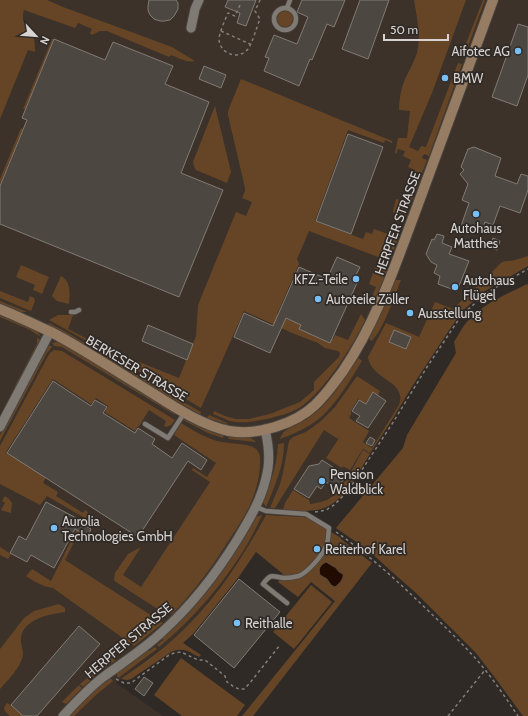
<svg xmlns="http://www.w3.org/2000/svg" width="528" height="716" viewBox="0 0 528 716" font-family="Cabin,sans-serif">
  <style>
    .built { fill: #3c3229 }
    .green { fill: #664526 }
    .water { fill: #210b00; stroke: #57473e }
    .building { fill: #4d4742; stroke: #817a75 }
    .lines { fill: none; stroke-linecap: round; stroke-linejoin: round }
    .lane-casing { stroke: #494541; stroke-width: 6 }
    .street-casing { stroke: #494541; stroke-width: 11 }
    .secondary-casing { stroke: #494541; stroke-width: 12 }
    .path { stroke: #847f7c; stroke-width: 1.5; stroke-dasharray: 3 3; stroke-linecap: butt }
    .lane { stroke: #807a74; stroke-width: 4.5 }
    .street { stroke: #807a74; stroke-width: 9 }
    .secondary { stroke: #967c62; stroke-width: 10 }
    .poi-dot { fill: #77c0f7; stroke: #302a26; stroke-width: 1.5 }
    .labels { text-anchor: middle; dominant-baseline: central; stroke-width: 3.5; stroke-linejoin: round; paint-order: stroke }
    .poi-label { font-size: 13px; fill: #d6d3d0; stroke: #302a26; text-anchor: start }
    .street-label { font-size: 13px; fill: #d6d3d0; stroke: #302a26 }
  </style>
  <rect width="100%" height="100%" fill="#302a26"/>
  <path class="built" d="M0 0H528V266L485 291 462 312 432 355 413 385 390 423 351 484 341 496 326 507 320 509 304 511V517L266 515 246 551 223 583 203 609 177 637 116 683 163 716H0Z"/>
  <path class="green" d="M0 0H47L63 7 172 47 195 61C187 63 179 58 171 55L169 57 107 31H100L92 35 90 33 92 29 78 23 75 28 24 10C20 23 28 25 33 36 35 40 35 47 35 52L28 50 0 119Z
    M414 0H466L432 93 409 147 418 151 421 146 426 147 458 63 462 64 429 156 424 154 422 158 427 160 404 221 401 220 400 221 397 220 393 211 396 199 403 201 415 170 408 167 411 160 403 156 405 151 398 149 396 154 395 153 398 138H407L410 111 399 110C399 99 401 89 405 79 409 71 414 62 417 53 421 35 417 18 414 0Z
    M483 0H485L464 58 461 56Z
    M277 19a8 8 0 1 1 16 0a8 8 0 1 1-16 0Z
    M52 39H54L25 109H23Z
    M241 79 392 141V143L385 140 384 143 348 130 315 221 363 239 366 232 372 234 374 229 388 234 390 229 400 232 384 278 372 306 366 303 364 297 371 299 376 287 369 284 376 265 384 268 386 260 309 231 297 259 299 264 277 314 333 339 335 335 348 340 361 314 365 320C352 347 324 392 299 408 289 414 278 416 267 419 255 421 242 424 230 421 224 419 219 416 213 414L214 411 225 416 236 419H249L270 414 300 402 314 390V382L339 357 340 353 338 351 325 348 318 343 292 333 244 311 201 408 92 344 49 320 58 315H73L68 329 97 344H101L105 345 104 348 179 378 196 336 198 305 236 212 246 216 252 202 242 198 245 191V188L228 115V111Z
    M215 106 231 172 227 183 196 170 194 167 193 162Z
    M21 128 23 129 0 184V179Z
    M528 256V266L485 291 461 312 413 385 390 423 370 453 363 449 350 470 343 466 342 468 326 458 341 435 338 439 324 430 275 508H270L280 484 283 473 289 441 293 437 306 432 321 421 335 407 357 376 380 391 378 395 373 392 365 404 358 399 351 411V414L349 418 369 431 363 442 372 448 399 405C408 381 371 380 368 357L386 323 419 337 435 302 453 309 497 267C503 259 506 262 515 260 519 259 524 257 528 256Z
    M21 265 49 277 42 294 33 290 35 285 16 277Z
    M61 276C71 281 70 294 69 304L57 301 52 296Z
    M395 280H401C394 297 384 328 372 341L368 338Z
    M527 284 528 285V716H523L499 683 476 653 416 593 391 571 368 550 336 528 403 448 407 435 456 353 454 342C458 336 461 329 466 323 482 304 505 295 527 284Z
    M0 291 28 302 30 296 34 298 35 301 31 311 0 298Z
    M0 301 27 312H19L0 304Z
    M0 313 37 331 41 337 28 329 0 317Z
    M49 323 66 332 171 395 201 412 200 415 48 326Z
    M37 338 41 340 17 387 15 386 37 344Z
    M57 342 63 344 174 411 175 415 62 347 54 346 52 343Z
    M50 345 52 347 47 353 0 441V435L45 350Z
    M54 350 62 351 175 420 171 425 166 427 164 426 166 421 149 410 139 426H138L135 431 105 412 108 406 96 398 91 404 53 379 6 452 46 477 43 483 58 492 56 496 83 513 85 510 88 512 87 516 65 560 163 623 134 646 53 588C42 586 35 582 26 576L32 569 51 581 83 517 47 496 40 505 0 484V446L47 358 50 353Z
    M357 357 362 361C350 380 338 402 320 418 309 427 294 434 280 439 282 430 290 428 298 424 302 422 307 419 311 416 331 402 345 377 357 357Z
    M209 415 227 423V424L207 418Z
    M188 419 224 435 223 438 208 433 183 420Z
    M181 423C194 431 207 439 222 442 230 444 252 443 257 450 261 454 260 462 260 467 259 480 255 494 250 505 245 516 238 527 231 537 214 564 195 591 172 614L164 613 159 610 116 582 114 580 115 573 128 554 141 547 123 575 141 587 210 482 192 470 193 468 207 477 216 463 174 435Z
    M229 436C238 436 250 435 256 442L228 439Z
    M284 443C284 466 275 486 266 507L262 501C271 482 277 466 278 444Z
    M363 450 370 454C357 474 345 502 321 509 308 512 296 511 283 510L285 503 293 490 309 500 310 504H311C318 503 326 501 332 497 343 489 356 462 363 450Z
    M5 496 9 499 12 503 11 513 1 510 5 503 2 501Z
    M262 515C241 564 200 613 159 647L157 645 163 640 161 637 255 517Z
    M266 515 304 517 308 518 341 538V539L372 563 253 716H242L335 601 311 582 298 597 278 582 283 574 256 552 238 578 193 634 183 643 201 655 199 657C188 651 183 647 171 652L131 679 127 680 121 679C139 666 161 651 177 636 214 602 242 559 266 515Z
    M0 547 11 554 8 559 0 555Z
    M311 585 332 602 294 649 273 632Z
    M59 604 65 608V612C50 614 23 619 21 638 20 646 25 651 22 659 18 670 7 681 0 689V649L24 618 34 611Z
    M155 647 157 649 118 678 116 672 147 649 149 651Z
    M113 657 116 660 96 675 83 687 80 684Z
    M181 658 245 705 237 716H182L154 695Z
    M109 677 113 681 97 694 74 716H68L90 694Z
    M79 685 82 688 66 704 62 702Z
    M7 703 11 705 23 716H10L5 711 4 708Z"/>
  <path class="water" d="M326 562 336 568 339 572 343 574C344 579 339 584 335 587L331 585 327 579 320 575C318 569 320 565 326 562Z"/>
  <path class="building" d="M149 0H176L178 3V9L174 16 170 20 165 21H160L154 19 150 15 148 10V6Z
    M228 0H256L246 26 237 23 240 13 225 7Z
    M302 0H345L334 27 327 24 312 60 310 59 299 86 264 71 269 58 265 57 274 35 297 44 308 17 297 12Z
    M360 0H389L368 59 342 49Z
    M518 24 528 27V75L517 106 492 97Z
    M54 39 105 60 113 42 173 66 165 84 209 102 181 173 223 190 179 297 0 224V186L27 120 22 118Z
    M204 66 226 75 221 88 199 79Z
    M348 134 383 147 351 234 316 221Z
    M474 147 501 158 495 176 517 184 521 174 528 176V190L520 213 500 206 493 225 485 222 481 233 461 226 469 203 462 200 468 184 460 174 464 170 461 167 468 149Z
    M437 234 444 236 442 243 452 247 449 254 469 261 457 291 438 284 440 276 434 273 437 265 431 262 426 254 432 239 434 240Z
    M493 238 500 241 497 250 489 247Z
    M337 257 360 267 353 281 357 283 330 343 299 329 301 325 286 318 270 353 234 337 244 313 273 326 299 267 327 279Z
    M148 325 193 344 187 360 142 341Z
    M394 330 411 337 406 349 389 342Z
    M53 381 91 406 95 400 107 407 103 413 135 433 138 428 155 439 152 444 172 458 182 443 207 460 201 470 188 461 138 537 7 453Z
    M373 392 386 401 368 428 356 421 360 416 352 411 359 400 366 404Z
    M370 437 375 440 372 446 366 443Z
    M322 460 346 476 337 489 326 482 321 489 317 486 309 498 294 489 309 466 319 464Z
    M46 502 80 520 79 522 91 529 88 536 75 529 54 568 31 555 27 562 10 553 19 536 26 540Z
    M239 579 280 612 234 668 194 635Z
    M79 626 100 644 37 716H23L11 705Z
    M144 677 153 683 144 696 135 689Z"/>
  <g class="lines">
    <g class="lane-casing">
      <path id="lane" d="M287 8 290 0
        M274 19a11 11 0 1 1 22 0a11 11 0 1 1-22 0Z
        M71 312H75L79 310
        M145 424 168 438 185 412
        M256 507 266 511 306 514 329 528C328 534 329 540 326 546 322 556 309 571 299 576 295 577 288 578 284 578 272 577 272 572 263 584L287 603"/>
    </g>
    <g class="street-casing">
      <path id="street" d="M191 28 195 9 199 0
        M0 427 50 332
        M63 716C75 703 88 689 102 678 122 663 144 649 162 632 192 605 216 574 237 540 251 517 264 495 268 468 270 454 268 442 265 429"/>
    </g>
    <g class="secondary-casing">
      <path id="secondary" d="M0 309C17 316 34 324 51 332 82 348 111 368 141 386 167 402 199 425 229 431 257 436 295 424 315 405 326 395 334 383 343 371 377 321 396 263 417 207 443 138 468 69 493 0"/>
    </g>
    <path class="path" d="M240 5 235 16 228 13C225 20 219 33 219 40 221 55 239 60 248 49 252 44 257 26 260 19L255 11 260 0
      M221 31 250 44
      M315 512 326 510 334 505 348 491 392 424 427 367 457 322 465 312 488 292 528 269
      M336 532C365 552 392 576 418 601 438 620 458 639 476 659 492 677 505 697 518 716
      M116 679 124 683H131L169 655 174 653 181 652 198 660H205L225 676 227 682 234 687 239 689H244L249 684 280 645
      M448 716 485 670"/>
    <use href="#lane" class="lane"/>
    <use href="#street" class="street"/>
    <use href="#secondary" class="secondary"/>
  </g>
  <g class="poi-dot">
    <circle cx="518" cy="51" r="4"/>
    <circle cx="445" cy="78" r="4"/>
    <circle cx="476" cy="214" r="4"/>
    <circle cx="356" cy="279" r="4"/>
    <circle cx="455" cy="287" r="4"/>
    <circle cx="318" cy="299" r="4"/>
    <circle cx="410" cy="313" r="4"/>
    <circle cx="322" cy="481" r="4"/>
    <circle cx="54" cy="528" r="4"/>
    <circle cx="317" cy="549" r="4"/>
    <circle cx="237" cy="623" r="4"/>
  </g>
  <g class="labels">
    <g class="poi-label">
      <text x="510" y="51" text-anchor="end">Aifotec AG</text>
      <text x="453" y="78">BMW</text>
      <text x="476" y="228" text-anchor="middle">Autohaus<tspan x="476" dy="15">Matthes</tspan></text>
      <text x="348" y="279" text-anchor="end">KFZ.-Teile</text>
      <text x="463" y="280">Autohaus<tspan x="463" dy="15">Flügel</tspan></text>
      <text x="326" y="299">Autoteile Zöller</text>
      <text x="418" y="313">Ausstellung</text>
      <text x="330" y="474">Pension<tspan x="330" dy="15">Waldblick</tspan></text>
      <text x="62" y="521">Aurolia<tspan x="62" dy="15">Technologies GmbH</tspan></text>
      <text x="325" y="549">Reiterhof Karel</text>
      <text x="245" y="623">Reithalle</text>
    </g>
    <g class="street-label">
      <text transform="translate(397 223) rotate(-70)">HERPFER STRASSE</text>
      <text transform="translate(137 368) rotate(31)">BERKESER STRASSE</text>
      <text transform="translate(128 640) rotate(-40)">HERPFER STRASSE</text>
    </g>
  </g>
  <g transform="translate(36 36) rotate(116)" stroke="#302a26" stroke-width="3" paint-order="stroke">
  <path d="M0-3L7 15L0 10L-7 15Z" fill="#d6d3d0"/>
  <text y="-6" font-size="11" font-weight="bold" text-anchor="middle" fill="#d6d3d0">N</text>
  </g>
  <path d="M384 34v6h64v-6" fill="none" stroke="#d6d3d0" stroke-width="2"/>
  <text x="390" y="34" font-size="12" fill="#d6d3d0" stroke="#302a26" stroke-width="3" paint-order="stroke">50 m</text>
</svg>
